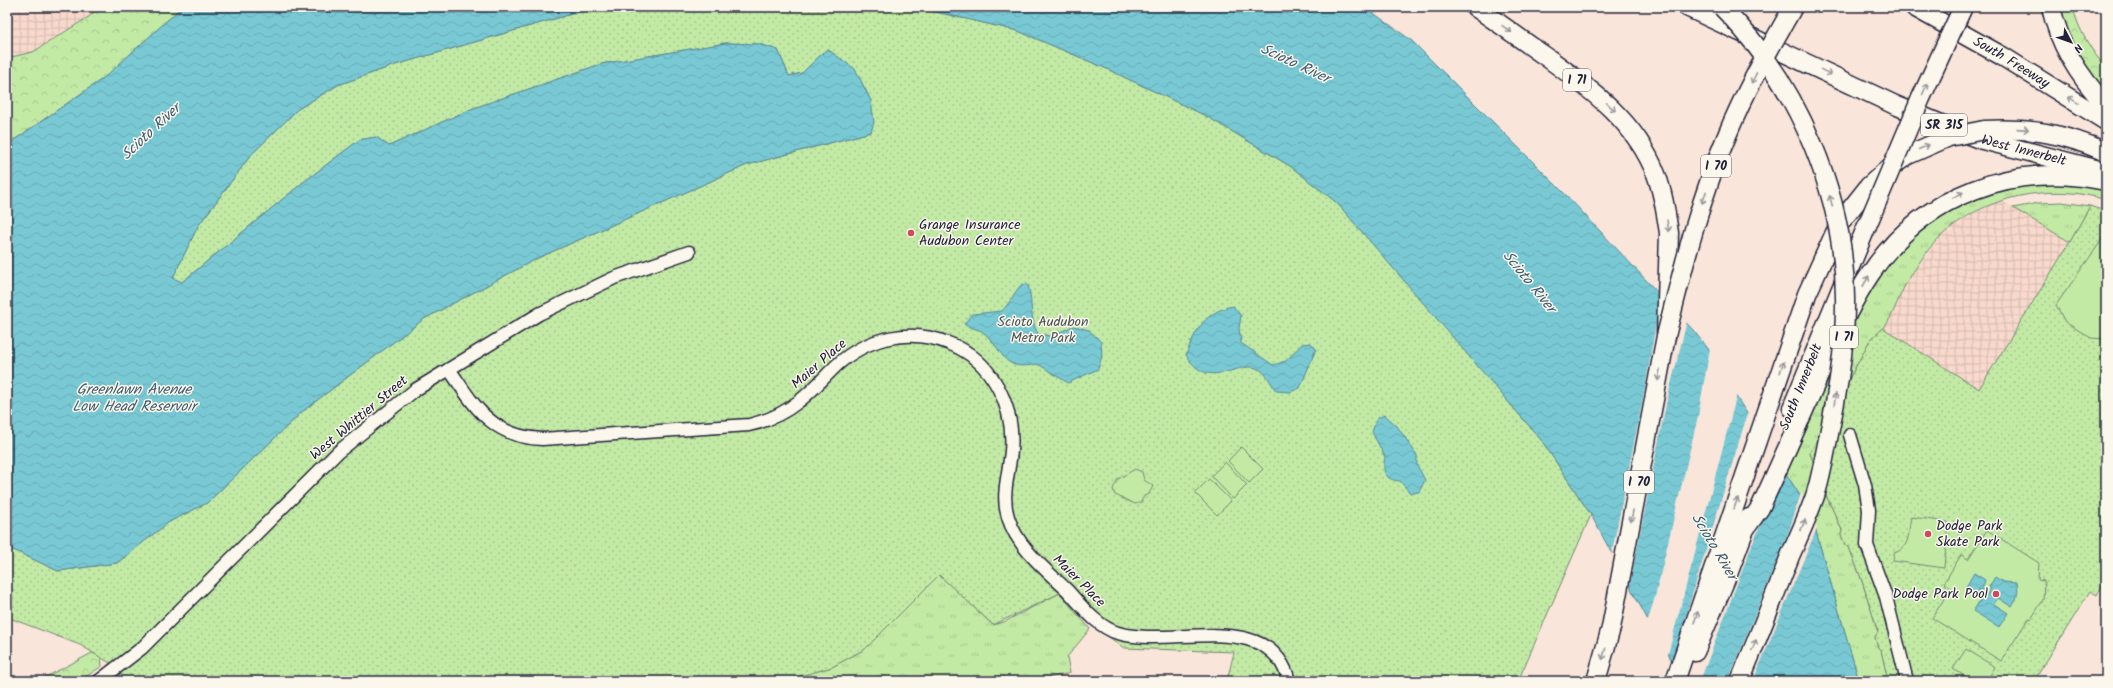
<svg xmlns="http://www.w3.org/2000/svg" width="2113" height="688" viewBox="0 0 2113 688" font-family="Kalam,sans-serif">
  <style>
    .industrial { fill: url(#industrial-grid) }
    .grass { fill: url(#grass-tufts); stroke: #728670 }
    .forest { fill: url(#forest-crowns); stroke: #728670 }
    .park { fill: url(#park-dots); stroke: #728670 }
    .garden { fill: #c2eaa5; stroke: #728670 }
    .water { fill: url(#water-waves); stroke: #568697 }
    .pier { fill: #f9e5d9 }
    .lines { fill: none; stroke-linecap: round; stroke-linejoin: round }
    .minor-casing { stroke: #22223b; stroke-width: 15 }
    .highway-casing { stroke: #22223b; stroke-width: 21 }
    .minor { stroke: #fbf7ec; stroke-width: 12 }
    .highway { stroke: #fbf7ec; stroke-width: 18 }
    .highway-bridge-casing { stroke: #22223b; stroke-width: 21; stroke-linecap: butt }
    .highway-bridge { stroke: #fbf7ec; stroke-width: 18 }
    .oneway { stroke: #99979c }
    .poi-dot { fill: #d1495b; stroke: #fbf7ec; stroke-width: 1.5 }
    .labels { text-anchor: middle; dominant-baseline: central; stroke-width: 3; stroke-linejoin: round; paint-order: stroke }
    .shield { fill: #fbf7ec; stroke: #636270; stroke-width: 1 }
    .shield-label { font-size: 13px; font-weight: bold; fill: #22223b }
    .street-label { font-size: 14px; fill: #22223b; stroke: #fbf7ec }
    .poi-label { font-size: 14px; fill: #22223b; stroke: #fbf7ec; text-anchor: start }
    .park-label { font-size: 14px; fill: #4a5456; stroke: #fbf7ec }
    .water-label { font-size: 15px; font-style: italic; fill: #405c71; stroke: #fbf7ec }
  </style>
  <defs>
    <pattern id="industrial-grid" width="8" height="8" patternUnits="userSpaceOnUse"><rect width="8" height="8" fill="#f8d9cc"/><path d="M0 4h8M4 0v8" fill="none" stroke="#d4bab0"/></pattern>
    <pattern id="grass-tufts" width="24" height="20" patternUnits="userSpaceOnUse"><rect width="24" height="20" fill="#c2eaa5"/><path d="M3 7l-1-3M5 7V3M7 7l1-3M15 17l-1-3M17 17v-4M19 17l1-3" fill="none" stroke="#a6c88f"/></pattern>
    <pattern id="forest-crowns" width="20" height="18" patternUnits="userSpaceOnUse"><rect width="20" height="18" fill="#c2eaa5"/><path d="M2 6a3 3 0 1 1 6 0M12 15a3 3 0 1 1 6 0" fill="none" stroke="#a6c88f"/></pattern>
    <pattern id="park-dots" width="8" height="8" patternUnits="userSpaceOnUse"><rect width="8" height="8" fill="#c2eaa5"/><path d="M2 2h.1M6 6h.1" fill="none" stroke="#a6c88f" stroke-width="1.8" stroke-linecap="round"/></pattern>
    <pattern id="water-waves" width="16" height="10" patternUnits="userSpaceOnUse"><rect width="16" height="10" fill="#79c9d4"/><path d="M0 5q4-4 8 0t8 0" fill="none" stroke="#68acb7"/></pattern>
  </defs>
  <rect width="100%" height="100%" fill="#f9e5d9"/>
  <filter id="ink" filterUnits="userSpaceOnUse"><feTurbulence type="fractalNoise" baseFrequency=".025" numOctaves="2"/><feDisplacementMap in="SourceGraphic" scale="8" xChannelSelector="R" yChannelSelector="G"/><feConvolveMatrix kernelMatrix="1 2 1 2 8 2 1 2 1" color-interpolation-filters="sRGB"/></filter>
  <g filter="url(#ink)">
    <path class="industrial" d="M7 7H99L90 16 33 52 7 58Z
      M2000 200 2070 242 1979 389 1883 328 1909 278 1941 236 1963 219Z"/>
    <path class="grass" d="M2069 183 2106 188V200C2051 182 1983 196 1941 236 1929 247 1919 263 1910 277 1899 293 1895 313 1884 328 1880 333 1874 336 1870 340L1810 453 1826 495 1842 530 1841 535 1845 545 1849 547 1862 581 1878 632 1875 637 1881 650 1888 680 1859 681 1810 511 1784 471 1857 312 1875 281 1908 239 1954 206 2005 187Z
      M2062 202 2090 206 2070 242 2013 208 2039 203Z
      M939 575 993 625 1004 622 1060 593 1090 629 1067 657 1070 673 1037 681H783L832 667 865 649Z"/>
    <path class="forest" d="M99 7H182L105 77 7 145V58L33 52 90 16Z
      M2056 7H2073C2078 30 2091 50 2106 68V95L2073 48Z
      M92 653 101 656 102 666 79 681H38Z"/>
    <path class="park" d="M596 7H896L932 11 1018 31 1105 68 1206 116 1290 166 1337 203 1416 293 1542 441 1591 515 1518 681H1227L1234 652 1124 648 1076 613 1060 593 993 625 939 575 865 649 832 667 783 681H93L110 663 80 645 7 617V547L58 571 117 563 169 522 207 503 303 411 424 319 538 258 747 165 871 132V101L855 69 827 49 802 73 789 76 778 50 759 44 726 43 601 64 471 109 389 146 376 137 359 140 301 184 182 282 172 279 198 226 251 155 298 109 338 85 395 65Z
      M2090 206 2106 211V579L2097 595 2090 591 2034 681H1888L1881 650 1878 648 1875 637 1878 632 1862 581 1849 547 1845 545 1841 535 1842 530 1826 495 1810 453 1870 340 1883 328 1979 389 2070 242Z"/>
    <path class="garden" d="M2106 234V339L2091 338 2065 322 2056 305Z
      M1241 447 1263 469 1249 483 1228 461Z
      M1225 462 1247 485 1233 499 1211 476Z
      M1135 469 1142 472 1144 480 1153 486 1149 494 1144 496 1141 502 1135 504 1115 495 1113 489 1118 479Z
      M1209 479 1231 501 1217 515 1195 493Z
      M1911 517 1948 522 1944 568 1893 561 1894 553C1911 548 1908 532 1911 517Z
      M1987 530 2039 563 2038 580 2044 581 2043 600 2031 619 2029 618 2001 661 1932 618 1951 588 1944 583 1961 555 1968 559Z
      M1966 649 1995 667 1987 681H1973L1953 669Z"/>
    <path class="water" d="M182 7H596L395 65 338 85 298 109 251 155 198 226 173 278 182 282 301 184 359 140 376 137 389 146 471 109 601 64 726 43 759 44 778 50 789 76 802 73 827 49 855 69 871 101 874 122 871 132 747 165 538 258 424 319 303 411 207 503 169 522 117 563 58 571 7 547V145L105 77Z
      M896 7H1365L1411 40 1568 197 1693 330 1710 351 1737 398 1810 511 1859 681H1684L1649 622 1591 515 1542 441 1337 203 1290 166 1206 116 1105 68 1018 31 932 11Z
      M1022 284 1028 285C1033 301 1029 318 1038 334L1050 336 1074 326 1089 330 1101 342 1102 356 1098 369 1068 383 1038 364C1000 372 1007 353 984 333 979 328 970 329 964 324L972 314 1002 311C1011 302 1014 292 1022 284Z
      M1233 306 1241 316 1239 328 1241 343 1273 365 1286 361 1302 344 1311 343 1316 349 1300 388 1290 392 1276 391C1272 385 1269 378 1264 373 1244 352 1211 397 1186 355 1195 330 1206 311 1233 306Z
      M1385 415 1397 426 1417 455V465L1425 480 1419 492 1410 493 1400 481C1384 480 1382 471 1385 457L1372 432 1377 418Z
      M1974 573 1985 580 1982 590 1979 589 1977 593 1966 587Z
      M1995 577 2003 582 2017 583C2019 592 2017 599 2012 607L1998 598 1994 604 2008 613 1999 627 1973 611 1984 595 1986 596 1991 588 1989 587Z"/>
    <path class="pier" d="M1661 293 1687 321 1666 404 1629 589 1611 557 1645 388Z
      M1710 348 1737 394 1667 658 1647 624 1656 593 1698 416Z
      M1748 412 1765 437 1734 529 1768 442 1785 469 1752 545 1700 681H1681L1671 664Z
      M1801 493 1812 510 1817 528 1753 681H1728L1789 531Z"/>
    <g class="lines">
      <g class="minor-casing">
        <path id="minor" d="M449 369C475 407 492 437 542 439L749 425C767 421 783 414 798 402 813 391 825 376 838 364 869 337 910 328 948 343 992 359 1015 407 1011 451 1009 474 1001 495 1008 517 1017 547 1045 569 1067 590 1081 605 1097 627 1118 633 1171 649 1270 607 1289 681
          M1850 435 1865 485 1869 510 1867 545 1886 597 1907 681
          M99 681 142 648 338 452 415 390 539 314 614 278 689 252"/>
      </g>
      <g class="highway-casing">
        <g id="highway">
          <path d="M1475 7C1499 23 1522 40 1545 56 1589 88 1635 120 1656 174 1663 192 1666 213 1669 233L1666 336 1611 628 1596 681"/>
          <path id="s1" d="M1687 7 1895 105 1946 126 1979 139 2099 170"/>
          <path id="s2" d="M1914 7 2002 56 2106 121"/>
          <path d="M2051 7C2059 44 2080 78 2106 105"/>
          <path d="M1984 130C2031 128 2063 133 2106 152"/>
          <path d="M1792 408 1866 228"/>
          <path d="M1745 529 1760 508C1780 465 1799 422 1818 378 1834 343 1849 305 1871 273 1923 194 2015 161 2106 181"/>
          <path d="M1695 652 1728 574 1749 518"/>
          <path d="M1675 681 1807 294 1839 224 1869 186 1888 169 1908 155 1949 137"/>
        </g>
      </g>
      <use href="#minor" class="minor"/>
      <use href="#highway" class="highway"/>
      <g class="highway-bridge-casing">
        <path id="highway-bridge" d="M1722 7C1798 83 1847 198 1845 306 1845 350 1837 395 1828 439 1824 458 1821 478 1815 496 1808 516 1799 536 1790 556 1774 598 1757 639 1740 681
          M1949 137 1984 130
          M1866 228 1921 98 1963 7
          M1666 336C1683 268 1700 198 1728 133 1746 89 1770 48 1793 7"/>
      </g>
      <use href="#highway-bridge" class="highway-bridge"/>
    </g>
    <defs><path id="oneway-shaft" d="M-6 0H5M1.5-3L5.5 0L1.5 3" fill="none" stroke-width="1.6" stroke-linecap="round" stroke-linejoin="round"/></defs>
    <g class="oneway">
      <use href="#oneway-shaft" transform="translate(1507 29) rotate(35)"/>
      <use href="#oneway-shaft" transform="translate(1826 72) rotate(26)"/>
      <use href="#oneway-shaft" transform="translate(1754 78) rotate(116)"/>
      <use href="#oneway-shaft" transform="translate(1925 89) rotate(-66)"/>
      <use href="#oneway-shaft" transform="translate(2073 100) rotate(-148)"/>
      <use href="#oneway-shaft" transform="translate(1611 107) rotate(44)"/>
      <use href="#oneway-shaft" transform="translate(2023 129) rotate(4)"/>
      <use href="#oneway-shaft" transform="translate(1924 147) rotate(-24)"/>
      <use href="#oneway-shaft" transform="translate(1958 195) rotate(-26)"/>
      <use href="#oneway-shaft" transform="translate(1704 198) rotate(110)"/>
      <use href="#oneway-shaft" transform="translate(1831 201) rotate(-105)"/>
      <use href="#oneway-shaft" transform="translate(1668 226) rotate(80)"/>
      <use href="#oneway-shaft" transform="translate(1866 281) rotate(-61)"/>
      <use href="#oneway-shaft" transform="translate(1782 367) rotate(-71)"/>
      <use href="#oneway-shaft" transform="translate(1659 375) rotate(101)"/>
      <use href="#oneway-shaft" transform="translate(1835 399) rotate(-82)"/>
      <use href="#oneway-shaft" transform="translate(1736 503) rotate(-71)"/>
      <use href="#oneway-shaft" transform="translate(1632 516) rotate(101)"/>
      <use href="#oneway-shaft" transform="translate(1803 525) rotate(-68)"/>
      <use href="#oneway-shaft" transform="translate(1696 617) rotate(-71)"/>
      <use href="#oneway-shaft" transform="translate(1754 645) rotate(-68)"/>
      <use href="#oneway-shaft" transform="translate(1604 654) rotate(106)"/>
    </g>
  </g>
  <g class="poi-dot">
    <circle cx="911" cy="233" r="4"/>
    <circle cx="1928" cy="534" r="4"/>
    <circle cx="1996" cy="594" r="4"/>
  </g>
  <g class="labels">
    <g class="shield">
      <rect x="1563" y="69" width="28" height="22" rx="3"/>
      <rect x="1921" y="114" width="46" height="22" rx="3"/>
      <rect x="1701" y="155" width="30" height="22" rx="3"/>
      <rect x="1830" y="326" width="28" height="22" rx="3"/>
      <rect x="1624" y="471" width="30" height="22" rx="3"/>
    </g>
    <g class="shield-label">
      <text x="1577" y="80">I 71</text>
      <text x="1944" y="125">SR 315</text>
      <text x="1716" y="166">I 70</text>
      <text x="1844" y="337">I 71</text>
      <text x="1639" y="482">I 70</text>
    </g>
    <g class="street-label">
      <text stroke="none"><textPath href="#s2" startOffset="112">South Freeway</textPath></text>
      <text stroke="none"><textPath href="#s1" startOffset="367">West Innerbelt</textPath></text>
      <text transform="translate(819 364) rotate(-41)">Maier Place</text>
      <text transform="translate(1801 387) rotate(-68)">South Innerbelt</text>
      <text transform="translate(359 418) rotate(-40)">West Whittier Street</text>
      <text transform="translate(1079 581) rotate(45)">Maier Place</text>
    </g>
    <g class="poi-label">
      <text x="919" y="225">Grange Insurance<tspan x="919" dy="16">Audubon Center</tspan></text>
      <text x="1936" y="526">Dodge Park<tspan x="1936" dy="16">Skate Park</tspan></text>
      <text x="1988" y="594" text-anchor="end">Dodge Park Pool</text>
    </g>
    <g class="park-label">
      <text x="1043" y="322">Scioto Audubon<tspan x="1043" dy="16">Metro Park</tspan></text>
    </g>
    <g class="water-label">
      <text transform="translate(1295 64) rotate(25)">Scioto River</text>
      <text transform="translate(151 132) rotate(-43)">Scioto River</text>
      <text transform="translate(1529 282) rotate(51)">Scioto River</text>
      <text x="134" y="390">Greenlawn Avenue<tspan x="134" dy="17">Low Head Reservoir</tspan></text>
      <text transform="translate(1714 547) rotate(59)">Scioto River</text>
    </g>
  </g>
  <rect width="2113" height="688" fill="none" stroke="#fbf7ec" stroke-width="24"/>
  <rect x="12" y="12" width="2089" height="664" fill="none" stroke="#22223b" stroke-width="1.5" filter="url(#ink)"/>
  <g transform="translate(2071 42) rotate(131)" stroke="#fbf7ec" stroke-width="3" paint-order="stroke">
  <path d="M0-3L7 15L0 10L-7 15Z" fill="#22223b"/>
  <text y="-6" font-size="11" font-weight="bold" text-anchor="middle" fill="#22223b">N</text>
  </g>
</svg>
